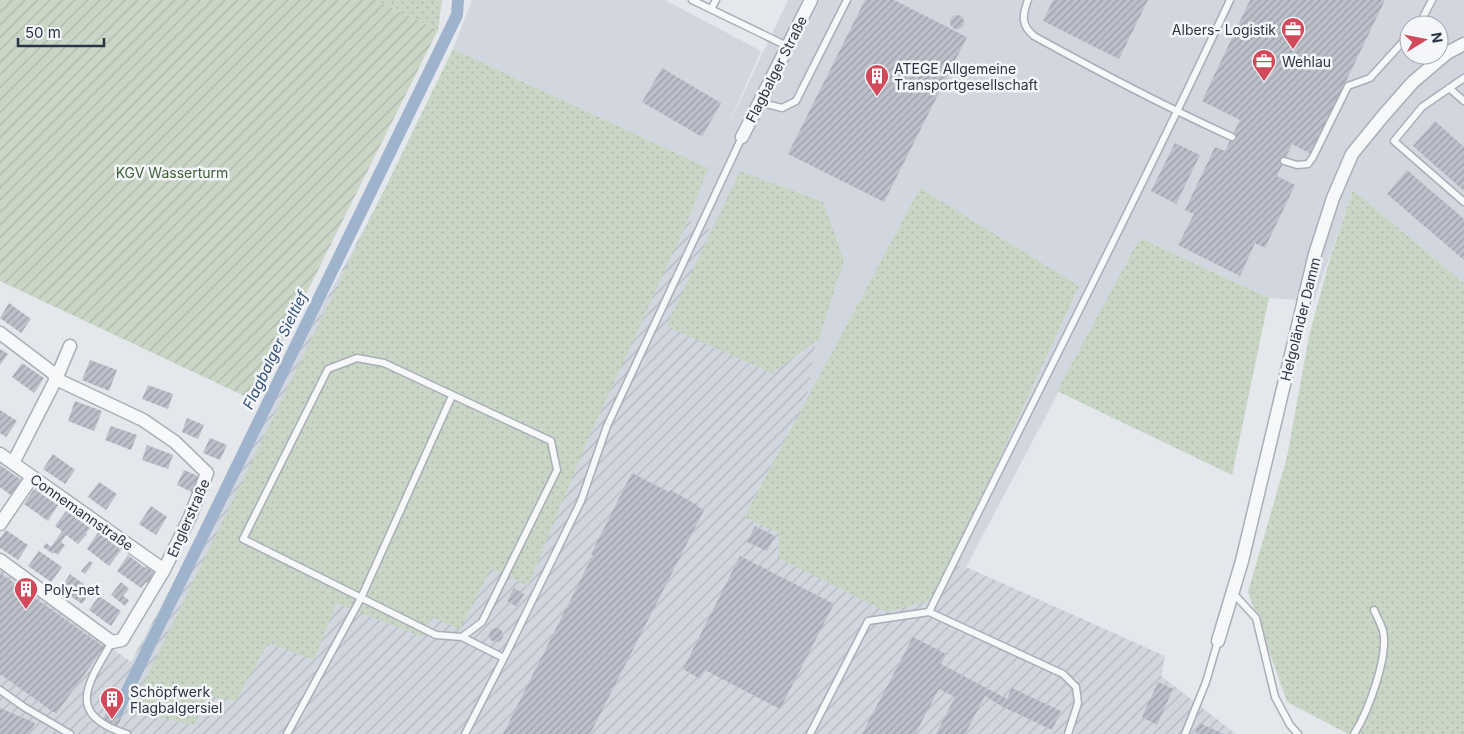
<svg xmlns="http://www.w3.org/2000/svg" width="1464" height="734" viewBox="0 0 1464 734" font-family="Inter,sans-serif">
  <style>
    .built { fill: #d2d6de; fill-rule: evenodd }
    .industrial { fill: url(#industrial-furrows) }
    .grass { fill: url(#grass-dots) }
    .garden { fill: url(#garden-furrows) }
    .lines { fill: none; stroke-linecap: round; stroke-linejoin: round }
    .canal { stroke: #9fb4cc; stroke-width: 12 }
    .building { fill: url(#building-hatch) }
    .lane-casing { stroke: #a9aeb7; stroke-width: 9 }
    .street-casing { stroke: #a9aeb7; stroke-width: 15 }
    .lane { stroke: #f7f8fa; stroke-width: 6 }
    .street { stroke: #f7f8fa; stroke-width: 12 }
    .labels { text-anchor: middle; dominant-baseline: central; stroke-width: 5; stroke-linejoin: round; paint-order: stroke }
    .poi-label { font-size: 14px; fill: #2b3445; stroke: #f4f6f9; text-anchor: start }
    .street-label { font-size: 14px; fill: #2b3445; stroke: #f4f6f9 }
    .park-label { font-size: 14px; fill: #3f6138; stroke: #f4f6f9 }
    .water-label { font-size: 15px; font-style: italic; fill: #34527a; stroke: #f4f6f9 }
  </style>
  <defs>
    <pattern id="industrial-furrows" width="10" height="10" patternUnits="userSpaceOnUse" patternTransform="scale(1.25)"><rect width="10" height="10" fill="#d2d6de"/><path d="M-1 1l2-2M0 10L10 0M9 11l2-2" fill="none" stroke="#b4b8c0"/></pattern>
    <pattern id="grass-dots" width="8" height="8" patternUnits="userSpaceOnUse" patternTransform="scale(1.25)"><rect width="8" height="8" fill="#c9d6c5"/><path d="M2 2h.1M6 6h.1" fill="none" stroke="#adb8ab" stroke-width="1.8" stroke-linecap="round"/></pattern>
    <pattern id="garden-furrows" width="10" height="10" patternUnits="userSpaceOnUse" patternTransform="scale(1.25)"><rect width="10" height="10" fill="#c9d6c5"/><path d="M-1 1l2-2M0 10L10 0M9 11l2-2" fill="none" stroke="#adb8ab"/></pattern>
    <pattern id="building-hatch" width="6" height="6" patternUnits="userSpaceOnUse" patternTransform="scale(1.25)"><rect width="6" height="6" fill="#bbc0ca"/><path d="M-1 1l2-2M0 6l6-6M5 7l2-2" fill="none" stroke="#989da6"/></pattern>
  </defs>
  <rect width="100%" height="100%" fill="#e4e7ec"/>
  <path class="built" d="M472 0H665L761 51 725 132 788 0H1464V283L1353 190 1314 301 1269 298 1140 238 966 567 784 540 826 280 688 220 707 168 453 49ZM1409 25H1439V55H1409Z"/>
  <path class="industrial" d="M436 95 688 220 826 280 784 540 966 567 1165 656 1161 676 1236 734H0V568L131 662Z"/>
  <path class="grass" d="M375 0H442L438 30Z
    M453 49 708 168 688 220 584 448 528 586 491 568 460 629 432 617 422 637 336 603 314 660 268 643 236 701 207 696 195 725 130 711Z
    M740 171 823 202 844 260 819 339 772 373 666 326Z
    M920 188 1079 286 952 560 929 600 887 612 778 558 779 533 744 517Z
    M1353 190 1464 283V734H1348L1287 702 1248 592 1287 457 1309 336 1330 258Z
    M1140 238 1269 298 1232 475 1057 391Z"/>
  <path class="garden" d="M0 0H375L438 30 253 400 0 281Z"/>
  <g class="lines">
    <path class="canal" d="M116 714 457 15 458 0"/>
  </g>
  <path class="building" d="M865 0H894L967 37 884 202 788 154Z
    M1053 0H1148L1119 59 1043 21Z
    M1250 0H1385L1311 154 1292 144 1277 176 1295 185 1265 248 1255 243 1240 276 1178 245 1194 214 1185 210 1215 147 1225 151 1240 120 1202 101Z
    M950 22a7 7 0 1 1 14 0a7 7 0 1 1-14 0Z
    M662 68 721 103 702 137 642 102Z
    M1435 121 1464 147V191L1413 146Z
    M1175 143 1200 155 1176 204 1151 191Z
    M1407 170 1464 219V260L1387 194Z
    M9 303 31 319 21 333 0 318Z
    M0 349 8 354 0 365Z
    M90 360 117 370 109 391 82 380Z
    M22 363 44 378 34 393 12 377Z
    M148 385 173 394 168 409 142 399Z
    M75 401 102 411 94 431 68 421Z
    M0 410 17 421 6 437 0 433Z
    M187 418 204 425 198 439 182 432Z
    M111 426 137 435 131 450 105 440Z
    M210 438 227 445 220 460 203 453Z
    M147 445 173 455 168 469 142 460Z
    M53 454 75 470 65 484 43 469Z
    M0 465 23 481 12 496 0 487Z
    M184 470 198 476 192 492 177 485Z
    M632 473 669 492 670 490 699 506 698 507 704 510 590 734H503L593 555 591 554Z
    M99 482 117 494 106 510 88 497Z
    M34 489 58 505 48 521 24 504Z
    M151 506 167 517 156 535 139 524Z
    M66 511 90 528 86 533 87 534 78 544 66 535 61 542 65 545 58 555 54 552 53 554 43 547 46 543 51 547 62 531 55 526Z
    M755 526 775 536 767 551 747 542Z
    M6 530 28 545 18 560 0 548V538Z
    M98 532 121 550 109 566 87 549Z
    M39 551 62 567 51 582 28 566Z
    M128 555 145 568 146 566 154 572 148 583 146 582 141 588 117 571Z
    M740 556 834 604 780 709 705 670 700 679 683 669Z
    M90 561 93 563 85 574 81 571Z
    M0 573 104 647 56 714 0 674Z
    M70 574 92 590 82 604 60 589Z
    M121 582 129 589 123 596 129 600 125 606 111 595Z
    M514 588 524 594 517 607 507 601Z
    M99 596 121 611 111 626 89 610Z
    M489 635a7 7 0 1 1 14 0a7 7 0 1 1-14 0Z
    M913 637 946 654 941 664 1007 699 1012 688 1061 711 1052 730 1003 707 985 696 965 734H936L955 697 939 689 915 734H862Z
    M1158 682 1173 689 1157 725 1142 717Z
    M0 708 35 723 30 734H0Z
    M106 712 121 719 117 727 103 720Z
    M1199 723 1224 734H1195Z"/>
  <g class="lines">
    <g class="lane-casing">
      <path id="lane" d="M692 0 787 46
        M1028 0C1022 16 1021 25 1034 36 1099 72 1164 106 1232 137
        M711 9 716 0
        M1419 25 1432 0
        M1464 78 1422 107 1394 141 1464 202
        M1449 88 1464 101
        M758 102 782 108 796 101 847 0
        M1284 161 1297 165 1308 164 1313 157 1348 86 1370 78 1409 35
        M357 358 384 363 551 441 557 470 482 622 462 637 436 635 243 539 328 369Z
        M1233 593 1256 618 1275 697 1290 725 1298 734
        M929 612 1063 674 1076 687 1078 703 1068 734
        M462 637 504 658
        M112 642C88 683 64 715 127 734
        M0 690 24 707 70 734
        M287 734 361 598 452 396
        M465 734 504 658 581 501 607 426 742 137
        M810 734 868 621 929 612C1029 408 1134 206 1230 0
        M1185 734 1206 682 1218 641
        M1354 734C1368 712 1389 656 1383 631 1381 624 1377 617 1374 610"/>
    </g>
    <g class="street-casing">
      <path id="street" d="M742 137 811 0
        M0 333 53 373 56 379 143 420 175 442 207 473 190 517 164 570 122 640 112 642 0 560
        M0 454 164 570
        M13 463 56 379 70 346
        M0 524 32 477
        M1218 641 1242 561 1315 254 1333 198 1352 154 1383 116 1413 82 1447 53 1464 44"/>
    </g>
    <use href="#lane" class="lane"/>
    <use href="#street" class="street"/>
  </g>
  <defs>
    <g id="office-pin" transform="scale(1.25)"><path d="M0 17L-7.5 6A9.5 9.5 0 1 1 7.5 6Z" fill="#d1495b" stroke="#f4f6f9"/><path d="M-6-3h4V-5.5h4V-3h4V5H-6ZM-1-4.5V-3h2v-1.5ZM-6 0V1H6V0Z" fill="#fff"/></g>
    <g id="building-pin" transform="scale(1.25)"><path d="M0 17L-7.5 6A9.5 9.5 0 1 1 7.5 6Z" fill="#d1495b" stroke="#f4f6f9"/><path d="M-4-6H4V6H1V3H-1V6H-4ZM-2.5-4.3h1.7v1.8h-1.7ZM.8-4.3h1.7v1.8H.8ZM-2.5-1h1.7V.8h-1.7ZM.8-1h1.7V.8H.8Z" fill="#fff"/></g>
  </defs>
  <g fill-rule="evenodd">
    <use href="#office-pin" x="1293" y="29"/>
    <use href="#office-pin" x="1264" y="61"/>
    <use href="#building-pin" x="877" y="76"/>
    <use href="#building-pin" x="26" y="589"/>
    <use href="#building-pin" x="112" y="699"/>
  </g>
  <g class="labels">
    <g class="poi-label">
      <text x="1276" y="29" text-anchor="end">Albers- Logistik</text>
      <text x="1282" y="61">Wehlau</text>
      <text x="894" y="68">ATEGE Allgemeine<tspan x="894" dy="16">Transportgesellschaft</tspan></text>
      <text x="44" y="589">Poly-net</text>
      <text x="130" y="691">Schöpfwerk<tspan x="130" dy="16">Flagbalgersiel</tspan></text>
    </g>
    <g class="street-label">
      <text transform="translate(776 69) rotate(-63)">Flagbalger Straße</text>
      <text transform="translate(1300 319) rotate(-76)">Helgoländer Damm</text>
      <text transform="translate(82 512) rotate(35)">Connemannstraße</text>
      <text transform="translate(188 518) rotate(-66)">Englerstraße</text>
    </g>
    <g class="park-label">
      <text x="172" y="172">KGV Wasserturm</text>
    </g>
    <g class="water-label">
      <text transform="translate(275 350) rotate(-64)">Flagbalger Sieltief</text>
    </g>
  </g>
  <g transform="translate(1424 40) rotate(80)"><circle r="24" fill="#f4f6f9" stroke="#a4a8b1"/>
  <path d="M0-4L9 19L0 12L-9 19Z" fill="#d1495b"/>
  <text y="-8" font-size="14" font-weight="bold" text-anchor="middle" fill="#2b3445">N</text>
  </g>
  <path d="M18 38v8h86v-8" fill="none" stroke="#2b3445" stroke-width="2.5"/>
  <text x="25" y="38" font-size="15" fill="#2b3445" stroke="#f4f6f9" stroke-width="4" paint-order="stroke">50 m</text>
</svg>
